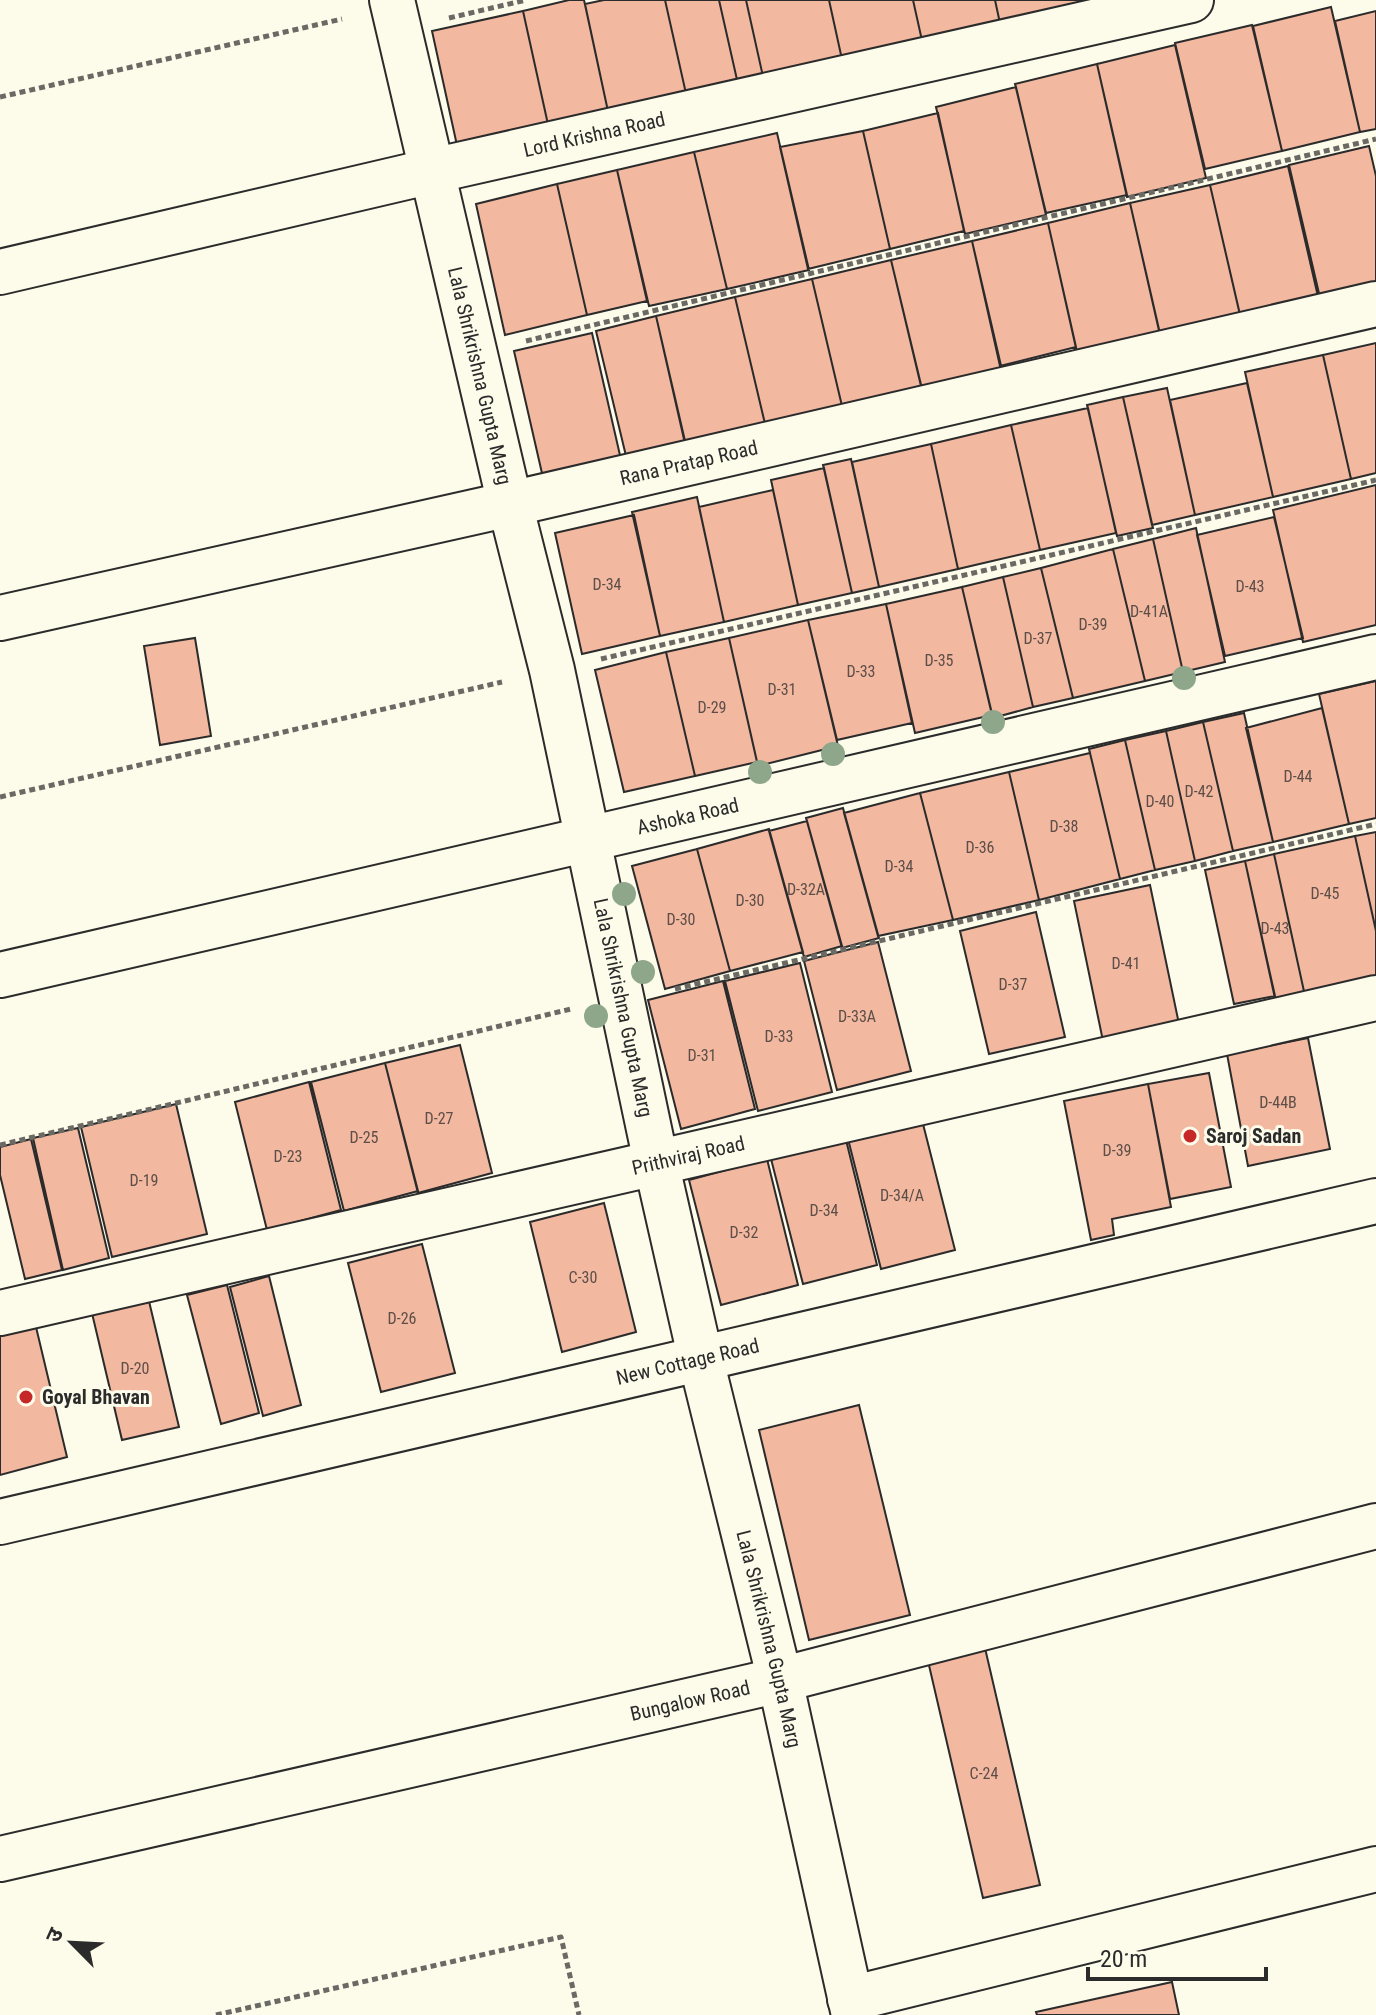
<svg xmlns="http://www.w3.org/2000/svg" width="1376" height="2015" viewBox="0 0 1376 2015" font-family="'Roboto Condensed','Noto Sans Devanagari',sans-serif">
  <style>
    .building { fill: #f2b8a0; stroke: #2b2b2b; stroke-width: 2 }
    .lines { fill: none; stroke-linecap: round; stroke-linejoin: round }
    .minor-casing { stroke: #2b2b2b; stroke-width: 48 }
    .path { stroke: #6a6964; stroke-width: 5; stroke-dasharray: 6 4; stroke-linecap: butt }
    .minor { stroke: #fdfbea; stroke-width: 44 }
    .tree { fill: #8ea78a }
    .poi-dot { fill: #c62828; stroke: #fdfbea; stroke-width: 3 }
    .labels { text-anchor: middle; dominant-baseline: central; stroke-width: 6; stroke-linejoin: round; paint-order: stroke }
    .number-label { font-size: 16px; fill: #5d4e48 }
    .street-label { font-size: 20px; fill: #2b2b2b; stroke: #fdfbea }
    .poi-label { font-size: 20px; font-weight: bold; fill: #2b2b2b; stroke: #fdfbea; text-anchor: start }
  </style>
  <rect width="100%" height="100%" fill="#fdfbea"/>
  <path class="building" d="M569 0H584L609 116 549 129 523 11Z
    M604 0H665L687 98 609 116 585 4Z
    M665 0H719L740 93 687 98Z
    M719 0H746L764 81 740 93Z
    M746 0H829L843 64 764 81Z
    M829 0H913L923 45 843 64Z
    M913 0H995L1001 28 923 45Z
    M995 0H1081L1083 9 1001 28Z
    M1331 7 1360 132 1282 151 1253 26Z
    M523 11 549 129 458 150 432 31Z
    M1376 11V129L1360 132 1335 21Z
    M1252 25 1282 151 1205 169 1175 43Z
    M1175 45 1206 178 1127 197 1097 64Z
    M1097 64 1127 195 1046 213 1015 84Z
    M1016 87 1046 215 965 234 936 107Z
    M938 113 964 231 890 249 863 131Z
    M863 131 890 249 808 269 780 147Z
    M777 133 809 270 727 289 694 152Z
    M1369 146 1376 176V289L1321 302 1289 165Z
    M694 152 727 289 649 306 617 170Z
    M1288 166 1319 301 1241 319 1210 185Z
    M617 170 647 301 587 315 557 184Z
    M557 184 587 315 505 335 476 204Z
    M1210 185 1240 315 1160 335 1130 203Z
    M1130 203 1161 338 1078 357 1048 223Z
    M1048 223 1076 347 1000 366 972 241Z
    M972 241 1002 370 923 393 891 260Z
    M891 260 921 386 842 406 812 279Z
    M812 279 842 406 766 428 735 297Z
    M735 297 766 428 686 448 656 316Z
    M656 316 685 441 626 456 596 331Z
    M592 333 622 464 544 482 514 351Z
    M1376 343V473L1351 479 1323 355Z
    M1323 355 1351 479 1273 497 1245 372Z
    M1247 383 1273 497 1195 515 1170 400Z
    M1167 388 1195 515 1152 525 1123 397Z
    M1123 397 1153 528 1117 536 1087 405Z
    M1088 408 1116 533 1040 550 1011 425Z
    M1011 425 1040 550 958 569 931 444Z
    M931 444 958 569 879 587 852 462Z
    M851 459 879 587 852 593 823 465Z
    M824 468 852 593 798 605 771 480Z
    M1376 485V625L1303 642 1273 510Z
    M773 490 798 605 724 622 699 507Z
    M697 497 724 622 660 636 632 512Z
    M634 515 660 636 582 654 555 533Z
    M1274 517 1303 638 1225 656 1197 535Z
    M1196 528 1225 662 1183 672 1153 539Z
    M1153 539 1183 672 1145 681 1113 549Z
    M1113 549 1145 681 1073 698 1041 568Z
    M1041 568 1073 698 1033 707 1003 577Z
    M1003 577 1033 707 993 718 962 587Z
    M962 587 992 715 915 733 886 604Z
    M886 604 912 723 837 740 808 620Z
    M808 620 838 746 758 766 729 638Z
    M195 638 211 736 160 745 144 646Z
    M729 638 757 762 695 776 666 652Z
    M666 652 695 776 624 792 595 670Z
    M1376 681V818L1349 824 1319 694Z
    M1322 708 1349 824 1273 842 1246 728Z
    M1244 713 1273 842 1233 851 1203 722Z
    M1203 722 1233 851 1195 861 1166 731Z
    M1166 731 1195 861 1155 870 1125 740Z
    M1125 740 1155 870 1120 879 1089 749Z
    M1090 753 1120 879 1039 900 1009 772Z
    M1009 772 1039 900 953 920 920 793Z
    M920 793 953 920 878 936 844 813Z
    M843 808 879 938 842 948 806 818Z
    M807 821 842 946 804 957 769 831Z
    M769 829 803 952 730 971 697 849Z
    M1376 832V931L1355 836Z
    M1355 836 1376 931V980L1305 996 1274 854Z
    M697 849 730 971 665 989 632 866Z
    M1274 854 1305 996 1276 1003 1245 861Z
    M1245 861 1275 996 1234 1004 1205 870Z
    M1150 885 1179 1024 1103 1041 1074 901Z
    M1036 912 1065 1037 989 1054 960 931Z
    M878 942 911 1071 837 1090 804 961Z
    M800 963 832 1092 758 1111 725 981Z
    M723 981 755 1109 681 1129 648 1000Z
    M1308 1038 1330 1149 1248 1166 1227 1054Z
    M460 1045 492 1173 418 1193 385 1063Z
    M385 1063 418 1191 344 1211 311 1082Z
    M1209 1073 1231 1187 1170 1199 1148 1084Z
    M309 1082 341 1210 267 1230 235 1102Z
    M1148 1084 1171 1207 1112 1219 1114 1235 1091 1240 1064 1101Z
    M176 1104 207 1234 112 1257 81 1127Z
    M922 1120 955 1250 881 1269 848 1139Z
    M78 1128 109 1258 63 1270 33 1138Z
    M845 1136 877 1265 803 1284 770 1155Z
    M31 1139 62 1270 25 1279 0 1175V1147Z
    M767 1159 798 1285 721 1305 689 1180Z
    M604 1203 636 1332 562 1352 530 1222Z
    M422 1244 455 1373 381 1392 348 1263Z
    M269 1276 301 1405 263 1416 230 1287Z
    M227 1285 259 1413 221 1424 187 1295Z
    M148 1297 179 1427 122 1440 91 1309Z
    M36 1327 67 1457 0 1475V1336Z
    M859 1405 910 1615 809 1640 759 1430Z
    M985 1648 1040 1885 983 1898 928 1661Z
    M1172 1982 1179 2015H1037L1036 2012Z"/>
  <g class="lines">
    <g class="minor-casing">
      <g id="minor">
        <path id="s1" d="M392 0 510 504 552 670 656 1162 701 1360 780 1680 854 2015"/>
        <path id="s2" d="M0 272 432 171 1191 0"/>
        <path id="s3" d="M0 618 510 504 1376 304"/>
        <path id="s4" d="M0 975 1376 657"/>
        <path id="s5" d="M0 1313 1376 998"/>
        <path id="s6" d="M0 1522 1376 1201"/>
        <path id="s7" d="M0 1859 780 1680 1376 1526"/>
        <path d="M850 1999 1376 1869"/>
      </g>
    </g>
    <path class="path" d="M449 18 526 0
      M0 97 342 19
      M526 341 1376 139
      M601 659 1376 480
      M0 797 502 682
      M675 989 1376 824
      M0 1145 571 1009
      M216 2015 561 1937 579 2015"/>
    <use href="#minor" class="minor"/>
  </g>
  <g class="tree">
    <circle cx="1184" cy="678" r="12"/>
    <circle cx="993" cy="722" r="12"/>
    <circle cx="833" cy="754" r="12"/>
    <circle cx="760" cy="772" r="12"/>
    <circle cx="624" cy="894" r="12"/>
    <circle cx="643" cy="972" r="12"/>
    <circle cx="596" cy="1016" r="12"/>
  </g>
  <g class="poi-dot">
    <circle cx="1190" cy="1136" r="8"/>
    <circle cx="26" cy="1397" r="8"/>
  </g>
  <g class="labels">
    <g class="number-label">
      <text x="607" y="584">D-34</text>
      <text x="1250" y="586">D-43</text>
      <text x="1149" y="611">D-41A</text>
      <text x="1093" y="624">D-39</text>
      <text x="1038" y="638">D-37</text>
      <text x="939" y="660">D-35</text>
      <text x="861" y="671">D-33</text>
      <text x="782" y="689">D-31</text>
      <text x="712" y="707">D-29</text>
      <text x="1298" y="776">D-44</text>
      <text x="1199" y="791">D-42</text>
      <text x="1160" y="801">D-40</text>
      <text x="1064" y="826">D-38</text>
      <text x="980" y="847">D-36</text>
      <text x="899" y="866">D-34</text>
      <text x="806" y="889">D-32A</text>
      <text x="1325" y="893">D-45</text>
      <text x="750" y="900">D-30</text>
      <text x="681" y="919">D-30</text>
      <text x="1275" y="928">D-43</text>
      <text x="1126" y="963">D-41</text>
      <text x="1013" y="984">D-37</text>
      <text x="857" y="1016">D-33A</text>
      <text x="779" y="1036">D-33</text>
      <text x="702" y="1055">D-31</text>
      <text x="1278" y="1102">D-44B</text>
      <text x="439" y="1118">D-27</text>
      <text x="364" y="1137">D-25</text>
      <text x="1117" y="1150">D-39</text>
      <text x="288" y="1156">D-23</text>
      <text x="144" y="1180">D-19</text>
      <text x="902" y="1195">D-34/A</text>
      <text x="824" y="1210">D-34</text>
      <text x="744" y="1232">D-32</text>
      <text x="583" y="1277">C-30</text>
      <text x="402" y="1318">D-26</text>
      <text x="135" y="1368">D-20</text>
      <text x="984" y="1773">C-24</text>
    </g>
    <g class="street-label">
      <text stroke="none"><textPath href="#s2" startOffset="610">Lord Krishna Road</textPath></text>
      <text stroke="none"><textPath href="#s1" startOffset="386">Lala Shrikrishna Gupta Marg</textPath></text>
      <text stroke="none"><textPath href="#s3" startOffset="706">Rana Pratap Road</textPath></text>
      <text stroke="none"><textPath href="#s4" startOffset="706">Ashoka Road</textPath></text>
      <text stroke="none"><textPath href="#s1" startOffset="1034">Lala Shrikrishna Gupta Marg</textPath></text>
      <text stroke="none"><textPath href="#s5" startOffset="706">Prithviraj Road</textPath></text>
      <text stroke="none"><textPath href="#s6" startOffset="706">New Cottage Road</textPath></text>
      <text stroke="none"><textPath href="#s1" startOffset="1682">Lala Shrikrishna Gupta Marg</textPath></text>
      <text stroke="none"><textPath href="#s7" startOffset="708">Bungalow Road</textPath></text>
    </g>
    <g class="poi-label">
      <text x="1206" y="1136">Saroj Sadan</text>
      <text x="42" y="1397">Goyal Bhavan</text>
    </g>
  </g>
  <g transform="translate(72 1943) rotate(294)" stroke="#fdfbea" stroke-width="6" paint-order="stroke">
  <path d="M0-6L14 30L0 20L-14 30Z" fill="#2b2b2b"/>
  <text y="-12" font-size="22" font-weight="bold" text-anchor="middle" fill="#2b2b2b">उ</text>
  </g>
  <path d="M1088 1967v12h178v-12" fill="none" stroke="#2b2b2b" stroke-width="4"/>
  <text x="1100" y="1967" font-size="24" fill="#2b2b2b" stroke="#fdfbea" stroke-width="6" paint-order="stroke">20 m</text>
</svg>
